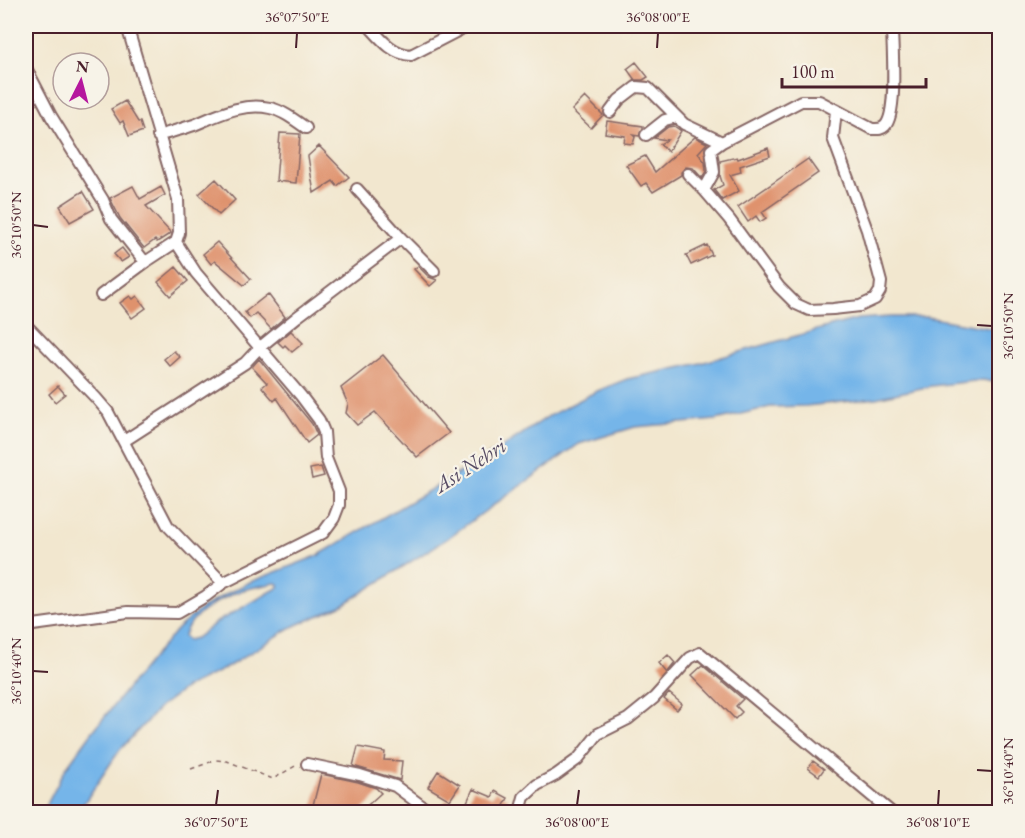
<svg xmlns="http://www.w3.org/2000/svg" width="1025" height="838" viewBox="0 0 1025 838" font-family="'EB Garamond',serif">
  <style>
    .water { fill: #75b5e9; stroke: #606a8a; stroke-width: 1.5; fill-rule: evenodd }
    .building { fill: #df926d }
    .lines { fill: none; stroke-linecap: round; stroke-linejoin: round }
    .minor-casing { stroke: #856564; stroke-width: 14 }
    .path { stroke: #856564; stroke-width: 1.5; stroke-dasharray: 4.5 4.5; stroke-linecap: butt }
    .minor { stroke: #fff; stroke-width: 10 }
    .ticks { fill: none; stroke: #4a1f2b; stroke-width: 2 }
    .labels { text-anchor: middle; dominant-baseline: central; stroke-width: 4.5; stroke-linejoin: round; paint-order: stroke }
    .water-label { font-size: 22px; font-style: italic; fill: #574c64; stroke: #f7f3e8 }
    .neatline { fill: none; stroke: #4a1f2b; stroke-width: 2 }
    .ticks-label { font-size: 15px; text-anchor: middle; fill: #4a1f2b }
  </style>
  <rect width="100%" height="100%" fill="#f7f3e8"/>
  <filter id="ink" filterUnits="userSpaceOnUse"><feTurbulence type="fractalNoise" baseFrequency=".0167" numOctaves="2"/><feDisplacementMap in="SourceGraphic" scale="12" xChannelSelector="R" yChannelSelector="G"/><feConvolveMatrix kernelMatrix="1 2 1 2 8 2 1 2 1" color-interpolation-filters="sRGB"/></filter>
  <filter id="wash" filterUnits="userSpaceOnUse"><feTurbulence type="fractalNoise" baseFrequency=".008" numOctaves="4" result="noise"/><feDisplacementMap in="SourceGraphic" scale="24" xChannelSelector="R" yChannelSelector="G"/><feGaussianBlur stdDeviation="1.35" result="paint"/><feColorMatrix in="noise" values="0 0 0 0 0 0 0 0 0 0 0 0 0 0 0 0 0 1.4 0 .05"/><feComposite in="paint" operator="in"/></filter>
  <g filter="url(#wash)">
    <rect width="100%" height="100%" fill="#f2e7cf"/>
    <path class="water" d="M891 317H927L999 330V383L983 380 931 386 876 398 843 402 806 406 770 407 716 420 635 427 579 444 445 540 343 605 290 628 226 668 187 687 160 707 119 751 78 812H43L66 768 93 731 135 679 177 629 202 608 224 595 250 582 317 556 495 452 549 416 595 392 627 379 701 363 831 326 858 319ZM276 583 279 584V587L217 622 196 638 188 640 184 637C186 617 225 596 243 590 253 587 265 585 276 583Z"/>
    <g id="blocks">
      <path class="building" d="M636 62 648 77 643 80H635L627 69Z
        M585 97 603 115 591 128 572 110Z
        M125 101 138 122H140L143 131 129 136 123 121 120 123 111 109Z
        M607 121 643 126V128L639 136 633 135 635 137 633 144 624 143 625 136 605 133Z
        M674 126 681 131 668 152 660 144 667 140 654 138 668 127Z
        M280 133 300 134 296 183 276 181Z
        M695 137 707 143 698 153 705 162 706 171 702 178 693 168 686 167 681 172V175L653 192 646 183 641 186 626 165 645 156 655 172Z
        M319 146 349 177 337 186 333 181 314 193 308 156Z
        M768 148 770 156 740 166 741 172 730 175 739 191 722 200 714 190 723 185 720 176V161L737 157 738 159Z
        M808 159 818 173 762 212 766 218 760 222 756 216 748 222 738 207Z
        M216 179 235 200 219 215 199 194Z
        M133 186 140 199 161 187 165 195 146 206 171 233 157 242 155 240 144 248 120 218 110 198Z
        M83 191 94 209 70 222 60 206Z
        M217 242 251 279 244 285 215 261 211 264 203 254Z
        M707 245 712 255 691 265 686 255Z
        M122 248 129 257 121 262 114 254Z
        M418 266 429 277 437 280 430 286 414 269Z
        M176 267 188 281 170 296 158 282Z
        M268 294 285 317 271 329 256 313 250 318 245 312Z
        M130 296 133 299 137 296 146 308 132 318 120 303Z
        M291 331 303 343 292 352 285 345 283 347 278 342Z
        M174 351 180 357 170 366 164 359Z
        M383 355 449 433 417 457 375 412 357 425 346 413 348 404 341 388Z
        M259 359 312 424 317 435 307 443 277 398 274 401 262 387 267 383 252 367Z
        M58 386 65 394 55 402 49 394Z
        M321 467 324 476 312 479 310 469Z
        M668 655 675 663 667 673 659 663Z
        M703 665 743 699 736 706 742 712 735 719 692 675Z
        M669 693 682 704 677 710 664 699Z
        M358 747 385 752 384 760 402 761 400 780 353 766Z
        M813 761 824 769 819 776 808 768Z
        M438 771 460 785 450 800 428 787Z
        M321 774 358 782 376 788 381 793 359 813H311Z
        M473 789 492 797 495 791 508 798 500 813H488L483 810 482 813H462Z
        M445 801 459 807 456 813H440Z"/>
    </g>
  </g>
  <g filter="url(#ink)">
    <use href="#blocks" fill-opacity="0" stroke="#856564" stroke-width="1.5"/>
    <g class="lines">
      <g class="minor-casing">
        <path id="minor" d="M369 26C381 39 392 54 411 55L467 26
          M26 68 51 116 103 200 111 219 145 262
          M836 111 833 138 867 230 881 282 880 291 875 299 860 306 833 309 809 310 796 304 779 287 729 219 704 190 714 172 711 150 722 142 801 101H819L872 129C877 129 881 130 885 126 898 113 892 46 892 26
          M610 112 619 100 636 87 648 88 684 124 722 142
          M646 135 665 120 677 117
          M158 136C170 132 182 129 194 125 218 115 243 102 270 108 283 111 295 120 306 128
          M688 174 704 190
          M357 189 401 238 434 271
          M101 295 147 261 176 242
          M26 325 96 398 108 412 168 526 223 583
          M124 441 245 363 259 348 297 317 401 238
          M26 626 128 612 177 613 206 596 223 583 323 533 334 518 339 505V491L326 458 324 432 319 420 301 396 196 273 176 242 179 233 178 199 127 26
          M307 764 360 775 395 786 430 812
          M520 812 524 797 537 785 556 775 578 759 598 734 628 719 654 698 690 658 700 653 891 812"/>
      </g>
      <path class="path" d="M191 769 216 760 227 761 273 779 297 765"/>
      <use href="#minor" class="minor"/>
    </g>
  </g>
  <path class="ticks" d="M296 48 297 33M657 48 658 33M33 225 48 227M977 325 992 326M33 671 48 672M977 770 992 771M216 805 218 790M577 805 579 790M938 805 939 790"/>
  <g class="labels">
    <g class="water-label">
      <text transform="translate(470 465) rotate(-33)">Asi Nehri</text>
    </g>
  </g>
  <rect width="1025" height="838" fill="none" stroke="#f7f3e8" stroke-width="66"/>
  <g transform="translate(81 81) rotate(6)"><circle r="28" fill="#f7f3e8" stroke="#b29e9c" stroke-width="1.5"/>
  <path d="M0-4.5L10 22L0 15L-10 22Z" fill="#b5179e"/>
  <text y="-9" font-size="16" font-weight="bold" text-anchor="middle" fill="#4a1f2b">N</text>
  </g>
  <path d="M782 78v9h144v-9" fill="none" stroke="#4a1f2b" stroke-width="3"/>
  <text x="791" y="78" font-size="18" fill="#4a1f2b" stroke="#f7f3e8" stroke-width="4.5" paint-order="stroke">100 m</text>
  <rect x="33" y="33" width="959" height="772" class="neatline"/>
  <g class="ticks-label">
    <text x="297" y="22">36°07'50"E</text>
    <text x="658" y="22">36°08'00"E</text>
    <text transform="translate(16 225) rotate(-90)" y="5">36°10'50"N</text>
    <text transform="translate(1008 326) rotate(-90)" y="5">36°10'50"N</text>
    <text transform="translate(16 671) rotate(-90)" y="5">36°10'40"N</text>
    <text transform="translate(1008 771) rotate(-90)" y="5">36°10'40"N</text>
    <text x="216" y="827">36°07'50"E</text>
    <text x="577" y="827">36°08'00"E</text>
    <text x="938" y="827">36°08'10"E</text>
  </g>
</svg>
